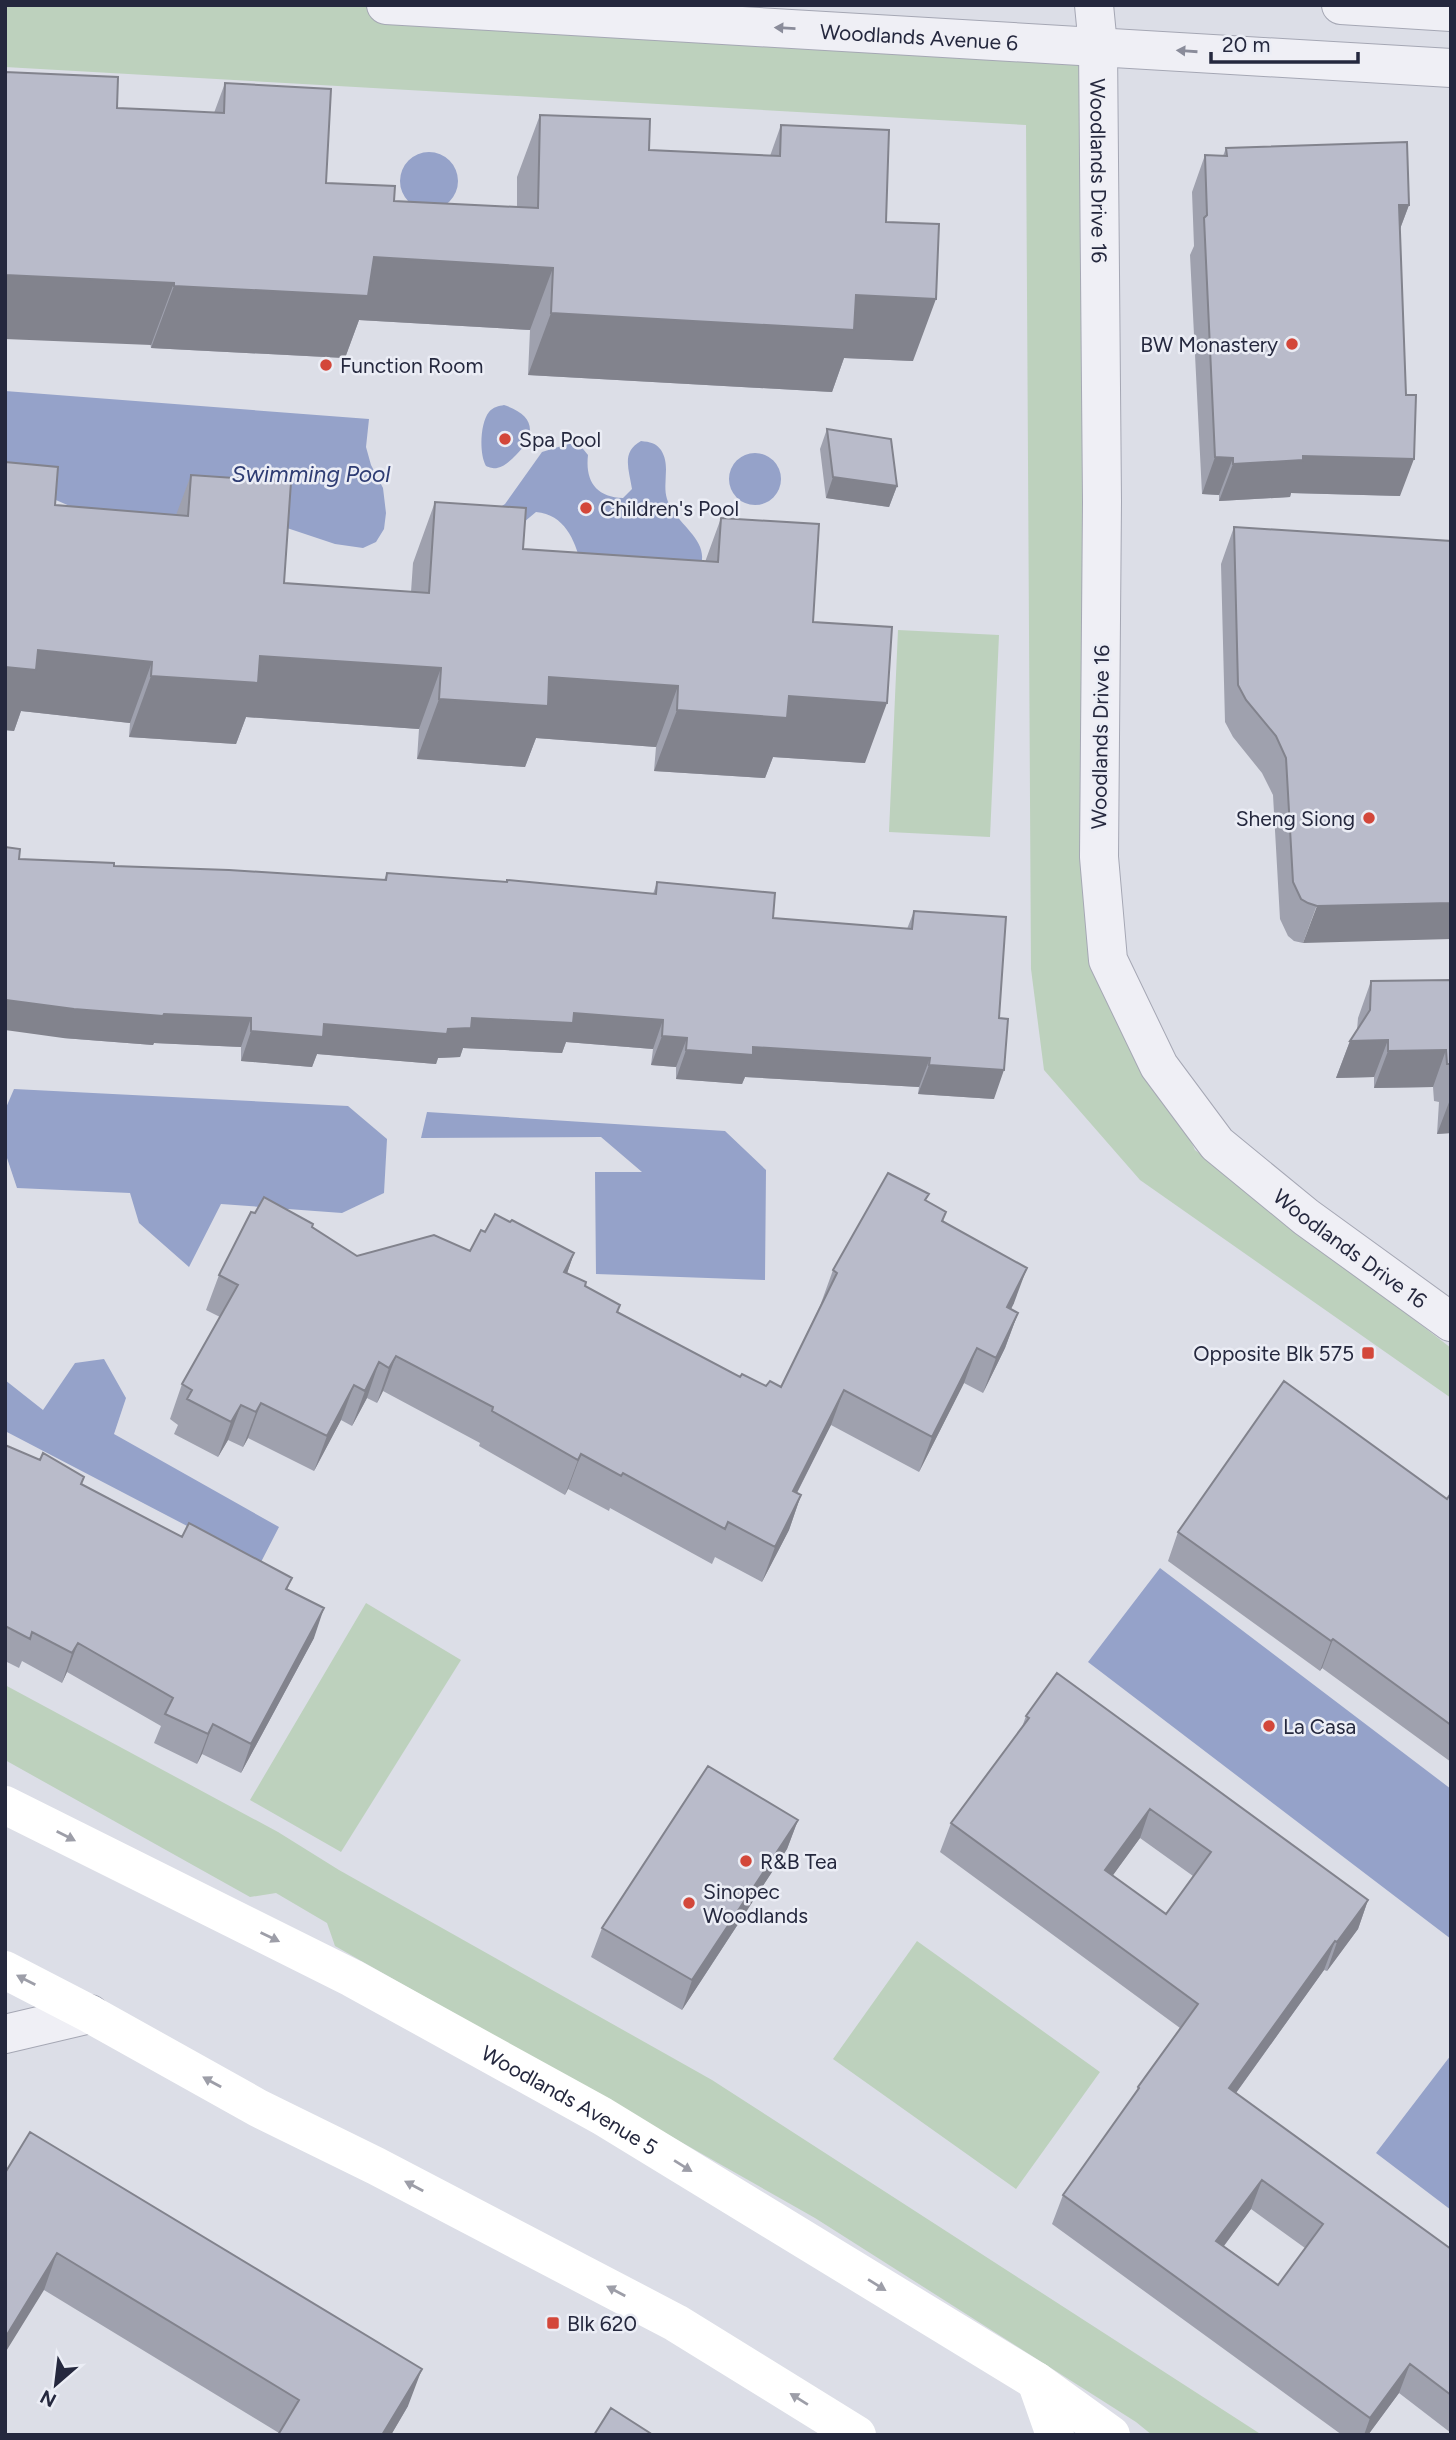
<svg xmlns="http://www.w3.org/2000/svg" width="1456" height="2440" viewBox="0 0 1456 2440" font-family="Figtree,sans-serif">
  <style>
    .green { fill: #bdd1bd }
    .water { fill: #95a2c9 }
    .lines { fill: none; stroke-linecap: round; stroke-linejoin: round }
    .minor-casing { stroke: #a5a7b4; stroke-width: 40 }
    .tertiary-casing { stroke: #a5a7b4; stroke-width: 40 }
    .minor { stroke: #efeff5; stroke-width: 38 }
    .tertiary { stroke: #efeff5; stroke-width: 38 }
    .secondary { stroke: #fff; stroke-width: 38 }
    .wall { fill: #9fa1ae; fill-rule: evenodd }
    .shaded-wall { fill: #82838d }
    .building { fill: #b9bbca; stroke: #82838d; stroke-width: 2; fill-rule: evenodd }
    .oneway { fill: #8a8c9a }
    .oneway2 { fill: #9d9ea8 }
    .poi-dot { fill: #d3473a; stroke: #ebedf5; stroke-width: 2.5 }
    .labels { text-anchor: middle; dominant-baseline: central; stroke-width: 5; stroke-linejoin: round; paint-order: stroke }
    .street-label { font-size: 21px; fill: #25283e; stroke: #ebedf5 }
    .poi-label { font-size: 21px; fill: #25283e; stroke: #ebedf5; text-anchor: start }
    .water-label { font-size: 23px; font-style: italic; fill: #2e3c73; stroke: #ebedf5 }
  </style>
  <rect width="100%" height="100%" fill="#dcdee7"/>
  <path class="green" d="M5 5H365L1090 54 1097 857 1156 1065 1195 1150 1451 1348V1398L1140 1180 1044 1070 1031 969 1026 125 5 67Z
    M898 630 999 635 990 837 889 832Z
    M366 1603 461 1660 341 1852 250 1800Z
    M5 1685 278 1832 339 1870 712 2080 1262 2435H1152L1136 2422 815 2218 335 1946 327 1923 276 1893 250 1897 5 1760Z
    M917 1941 1100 2072 1016 2189 833 2059Z"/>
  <path class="water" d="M400 181a29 29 0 1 1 58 0a29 29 0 1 1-58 0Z
    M5 391 369 419 366 447 371 465 383 488 386 513 384 529 376 542 363 548 335 544 266 521 77 509 51 498 5 491Z
    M504 405C534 415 538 433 516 455 511 460 504 467 497 468 494 469 488 467 486 466 479 454 480 423 489 412 493 407 499 406 504 405Z
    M641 441C650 442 656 443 661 450 671 466 662 482 667 499 676 526 713 540 699 570L581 563C574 539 565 515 536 512L518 527 491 513 505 504 542 452 568 444H579L588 455C585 481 596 497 623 498L632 489C629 469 621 452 641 441Z
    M729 479a26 26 0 1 1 52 0a26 26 0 1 1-52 0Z
    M14 1089 348 1106 387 1139 384 1193 342 1213 221 1204 189 1267 139 1223 130 1193 17 1188 5 1152V1110Z
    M427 1112 725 1131 766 1170 765 1280 596 1274 595 1172H642L601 1137 421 1138Z
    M104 1359 126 1398 114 1434 279 1527 260 1564 5 1431V1380L43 1410 75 1363Z
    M1160 1568 1451 1789V1939L1088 1662Z
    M1451 2055V2210L1376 2153Z"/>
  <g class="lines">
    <g class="minor-casing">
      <g id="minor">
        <path id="s1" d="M1094 5 1098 46 1102 502 1099 857 1108 960 1159 1066 1217 1144 1306 1217 1451 1322"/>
        <path d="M5 2034 90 2014"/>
      </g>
    </g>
    <g class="tertiary-casing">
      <g id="tertiary">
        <path id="s2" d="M386 5 1451 68"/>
        <path d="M1341 5 1451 12"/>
      </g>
    </g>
    <use href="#minor" class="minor"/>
    <use href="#tertiary" class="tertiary"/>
    <g class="secondary">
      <path id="s3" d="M5 1805 352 1978 602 2116 1036 2381 1111 2435"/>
      <path d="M5 1970 90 2014 258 2108 376 2166 676 2323 857 2435"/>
      <path d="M1036 2381 1055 2435"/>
    </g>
  </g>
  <path class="wall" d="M225 83 326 183 394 201 517 207V177L540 115 649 150 770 156 781 125 886 222 913 361 844 358 832 392 528 375 530 330 359 320 345 358 151 348 117 108 214 113Z
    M1226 148 1409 205 1400 229V496L1291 493 1290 497 1219 501V495L1202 494 1190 255 1194 246 1192 192 1205 155 1223 156Z
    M827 429 897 486 889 507 826 498 820 449Z
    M5 462 55 505 176 515 191 475 284 583 411 592 413 563 435 502 523 549 705 562 721 518 813 622 865 763 773 757 765 778 654 771 656 747 536 738 525 767 417 759 419 729 246 717 236 744 129 737 130 723 21 711 14 731 5 730Z
    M1234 527 1451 541 1303 943 1294 941 1288 936 1280 919 1273 795 1262 773 1233 737 1225 722 1221 564Z
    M19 859 114 866 384 880 387 873 653 894 657 882 773 918 907 929 914 911 994 1099 918 1094 919 1087 745 1077 742 1084 676 1079V1067L651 1065 653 1049 566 1042 562 1053 463 1048 460 1057 438 1058 436 1064 317 1054 312 1067 241 1061V1047L154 1043 153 1045 63 1038Z
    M1451 980V1133L1437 1134 1439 1102 1434 1101 1433 1087 1374 1088V1077L1336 1078 1350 1041 1357 1030 1358 1018 1371 981Z
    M929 1194 926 1200 1014 1303 1011 1309 1018 1313 1005 1348 983 1393 964 1383 919 1472 831 1425 797 1493 801 1495 789 1530 762 1582 715 1557 712 1564 610 1508 609 1511 568 1489 565 1495 479 1446 480 1443 383 1391 377 1403 367 1398 352 1426 341 1420 314 1471 248 1438 243 1447 228 1440 218 1457 174 1434 178 1425 170 1419 182 1384 220 1317 206 1310 219 1275 312 1227 357 1256 470 1251 485 1232 574 1253 567 1273 617 1312 740 1377 766 1386 781 1387 820 1306 833 1270Z
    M5 1445 182 1537 292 1578 287 1590 314 1638 241 1773 202 1754 197 1764 154 1743 161 1726 67 1672 62 1683 22 1661 19 1668 5 1661Z
    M1451 1498V1762L1322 1668 1320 1671 1168 1561 1178 1532Z
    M1026 1716 1368 1900 1358 1929 1327 1971 1324 1970 1236 2093 1451 2249V2433L1399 2393 1368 2435H1342L1052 2224 1063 2195 1135 2094 1138 2087 1180 2028 940 1852 951 1823 1022 1727ZM1140 1838 1193 1876 1166 1914 1112 1876ZM1251 2209 1305 2248 1278 2285 1224 2246Z
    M798 1820 787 1849 682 2010 591 1957 602 1928Z
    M5 2173 408 2406 391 2435H278L279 2433 44 2290Z"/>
  <path class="shaded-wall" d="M1399 205H1409L1395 242Z
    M374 257 553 268 530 330 359 320 345 358 151 348 174 286Z
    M5 275 174 283 151 345 5 339Z
    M856 295 936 299 913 361 844 358 832 392 528 375 551 313Z
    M1303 456 1414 459 1400 496 1291 493 1290 497 1219 501 1233 464Z
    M1215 457 1233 458 1219 495 1202 494Z
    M833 477 897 486 889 507 826 498Z
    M38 650 152 662 130 723 21 711 14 731 5 730V667Z
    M260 656 441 668 419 729 246 717 236 744 129 737 151 676Z
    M549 677 678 686 656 747 536 738 525 767 417 759 439 699Z
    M789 696 887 703 865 763 773 757 765 778 654 771 677 710Z
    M1451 903V939L1303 943 1317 906Z
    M7 1000 164 1014 251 1018 241 1047 154 1043 153 1045 63 1038 5 1030V1004Z
    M574 1013 663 1020 653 1049 566 1042 562 1053 463 1048 460 1057 438 1058 436 1064 317 1054 312 1067 241 1061 251 1031 324 1024Z
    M662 1036 687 1038 676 1067 651 1065Z
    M1388 1040 1374 1077 1336 1078 1350 1041Z
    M753 1047 930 1058 919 1087 745 1077 742 1084 676 1079 686 1050Z
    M1446 1050 1433 1087 1374 1088 1388 1051Z
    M929 1065 1004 1070 994 1099 918 1094Z
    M1451 1097V1133L1437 1134Z
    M574 1253 562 1288 564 1272Z
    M1027 1268 1014 1303 994 1342 1007 1307Z
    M1018 1313 1005 1348 983 1393 996 1358Z
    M977 1348 964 1383 919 1472 932 1437Z
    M396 1356 383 1391 377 1403 389 1368Z
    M379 1362 367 1398 352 1426 365 1391Z
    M354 1385 341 1420 314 1471 327 1436Z
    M844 1390 831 1425 780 1526 793 1491Z
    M261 1403 248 1438 243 1447 256 1412Z
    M241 1405 228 1440 218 1457 231 1422Z
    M581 1454 568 1489 565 1495 578 1460Z
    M801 1495 789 1530 762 1582 775 1547Z
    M324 1608 314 1638 241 1773 251 1744Z
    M1333 1639 1322 1668 1320 1671 1331 1641Z
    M78 1643 67 1672 62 1683 72 1653Z
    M213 1724 202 1754 197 1764 208 1734Z
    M1150 1809 1140 1838 1095 1900 1105 1870Z
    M798 1820 787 1849 682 2010 692 1980Z
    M1368 1900 1358 1929 1327 1971 1337 1942Z
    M1335 1941 1324 1970 1218 2118 1229 2088Z
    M1262 2180 1251 2209 1206 2270 1216 2241Z
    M57 2253 44 2290 5 2353V2338Z
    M1410 2364 1399 2393 1368 2435H1364L1370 2418Z
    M422 2369 408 2406 391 2435H382Z"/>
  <path class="building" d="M5 72 118 77 117 108 164 110 224 113 225 83 331 89 326 183 395 186 394 201 538 208 540 115 650 119 649 150 780 156 781 125 889 130 886 222 939 224 936 299 856 295 854 330 551 313 553 268 374 257 368 296 174 286V283L5 275Z
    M1407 142 1409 205H1399L1406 395H1416L1414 459 1303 456V460L1233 464V458L1215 457 1204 218 1207 215 1205 155 1227 156 1226 148Z
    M827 429 891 439 897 486 833 477Z
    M5 462 58 467 55 505 188 516 191 475 291 482 284 583 429 593 435 502 526 508 523 549 718 562 721 518 819 524 813 622 892 627 887 703 789 696 787 718 677 710 678 686 549 677 548 706 439 699 441 668 260 656 258 683 151 676 152 662 38 650 36 670 5 667Z
    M1234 527 1451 541V903L1317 906 1308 903 1301 899 1293 882 1286 758 1276 736 1246 700 1238 685Z
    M5 847 20 849 19 859 114 863V866L229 870 386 880 387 873 507 882V880L656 894 657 882 775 893 773 918 912 929 914 911 1006 917 999 1018 1008 1019 1004 1070 929 1065 930 1058 753 1047V1055L686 1050 687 1038 662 1036 663 1020 574 1013 573 1023 472 1018 471 1028 448 1029 447 1034 324 1024 323 1037 251 1031V1018L164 1014 163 1016 74 1009 7 1000 5 1014Z
    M1451 980V1064H1447L1446 1050 1388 1051V1040L1350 1041 1370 1010 1371 981Z
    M888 1173 929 1194 925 1200 946 1212 942 1221 1027 1268 1007 1307 1018 1313 996 1358 977 1348 932 1437 844 1390 793 1491 801 1495 775 1547 728 1522 725 1529 623 1473 621 1476 581 1454 578 1460 492 1411 493 1407 396 1356 389 1368 379 1362 365 1391 354 1385 327 1436 261 1403 256 1412 241 1405 231 1422 187 1399 192 1390 182 1384 238 1285 219 1275 251 1212 255 1213 264 1197 313 1224 312 1227 357 1256 434 1235 470 1251 481 1230 485 1232 495 1214 510 1222 512 1220 574 1253 564 1272 586 1282 585 1286 620 1305 617 1312 740 1377 742 1374 766 1386 770 1381 781 1387 837 1273 833 1270Z
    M1284 1381 1447 1499 1449 1496 1451 1498V1725L1333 1639 1331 1641 1178 1532Z
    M5 1445 40 1460 43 1453 84 1477 81 1484 182 1537 189 1523 292 1578 286 1589 324 1608 251 1744 213 1724 208 1734 165 1714 173 1698 78 1643 72 1653 32 1632 30 1639 5 1626Z
    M1057 1673 1368 1900 1337 1942 1335 1941 1229 2088 1451 2249V2395L1410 2364 1370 2418 1063 2195 1139 2088 1138 2087 1198 2004 951 1823 1029 1718 1026 1716ZM1150 1809 1211 1852 1166 1914 1105 1870ZM1262 2180 1323 2224 1278 2285 1216 2241Z
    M708 1766 798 1820 692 1980 602 1928Z
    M30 2132 422 2369 382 2435H278L299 2400 57 2253 5 2338V2173Z
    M611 2408 653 2435H594Z"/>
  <defs><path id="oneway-solid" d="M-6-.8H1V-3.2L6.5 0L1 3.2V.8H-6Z" transform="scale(1.75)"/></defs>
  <g class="oneway">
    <use href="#oneway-solid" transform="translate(785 28) rotate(-177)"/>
    <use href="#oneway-solid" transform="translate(1187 51) rotate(-176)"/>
  </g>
  <g class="oneway2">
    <use href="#oneway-solid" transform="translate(66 1836) rotate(27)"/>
    <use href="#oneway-solid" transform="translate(270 1937) rotate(26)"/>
    <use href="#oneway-solid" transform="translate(26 1980) rotate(-153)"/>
    <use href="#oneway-solid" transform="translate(212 2082) rotate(-151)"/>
    <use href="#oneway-solid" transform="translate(683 2166) rotate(32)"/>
    <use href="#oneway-solid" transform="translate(414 2186) rotate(-152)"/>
    <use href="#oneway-solid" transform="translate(877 2285) rotate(32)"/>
    <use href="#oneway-solid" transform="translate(616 2291) rotate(-152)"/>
    <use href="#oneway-solid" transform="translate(799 2399) rotate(-148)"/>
  </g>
  <g class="poi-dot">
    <circle cx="1292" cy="344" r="7"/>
    <circle cx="326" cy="365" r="7"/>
    <circle cx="505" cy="439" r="7"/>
    <circle cx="586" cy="508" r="7"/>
    <circle cx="1369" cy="818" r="7"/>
    <rect x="1361" y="1346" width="14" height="14" rx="3.5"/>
    <circle cx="1269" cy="1726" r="7"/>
    <circle cx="746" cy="1861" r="7"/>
    <circle cx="689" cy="1903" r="7"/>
    <rect x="546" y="2316" width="14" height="14" rx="3.5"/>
  </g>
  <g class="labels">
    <g class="street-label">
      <text stroke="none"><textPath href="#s2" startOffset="534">Woodlands Avenue 6</textPath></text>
      <text stroke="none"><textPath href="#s1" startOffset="166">Woodlands Drive 16</textPath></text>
      <text transform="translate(1100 737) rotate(-89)">Woodlands Drive 16</text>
      <text stroke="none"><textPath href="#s1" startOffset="1340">Woodlands Drive 16</textPath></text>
      <text stroke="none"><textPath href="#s3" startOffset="637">Woodlands Avenue 5</textPath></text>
    </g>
    <g class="poi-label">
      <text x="1278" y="344" text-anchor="end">BW Monastery</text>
      <text x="340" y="365">Function Room</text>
      <text x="519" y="439">Spa Pool</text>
      <text x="600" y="508">Children's Pool</text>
      <text x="1355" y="818" text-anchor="end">Sheng Siong</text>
      <text x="1354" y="1353" text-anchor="end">Opposite Blk 575</text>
      <text x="1283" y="1726">La Casa</text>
      <text x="760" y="1861">R&amp;B Tea</text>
      <text x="703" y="1891">Sinopec<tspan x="703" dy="24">Woodlands</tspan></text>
      <text x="567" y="2323">Blk 620</text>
    </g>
    <g class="water-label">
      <text x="311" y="474">Swimming Pool</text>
    </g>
  </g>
  <rect width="1456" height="2440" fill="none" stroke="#25283e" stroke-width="14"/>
  <g transform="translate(56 2384) rotate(208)" stroke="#ebedf5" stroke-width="5" paint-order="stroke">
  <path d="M0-5L12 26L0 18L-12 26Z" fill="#25283e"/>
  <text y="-10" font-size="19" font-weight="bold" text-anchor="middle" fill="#25283e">N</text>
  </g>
  <path d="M1211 52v10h147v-10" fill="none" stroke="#25283e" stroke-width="3.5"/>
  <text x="1222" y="52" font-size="21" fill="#25283e" stroke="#ebedf5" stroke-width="5" paint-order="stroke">20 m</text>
</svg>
